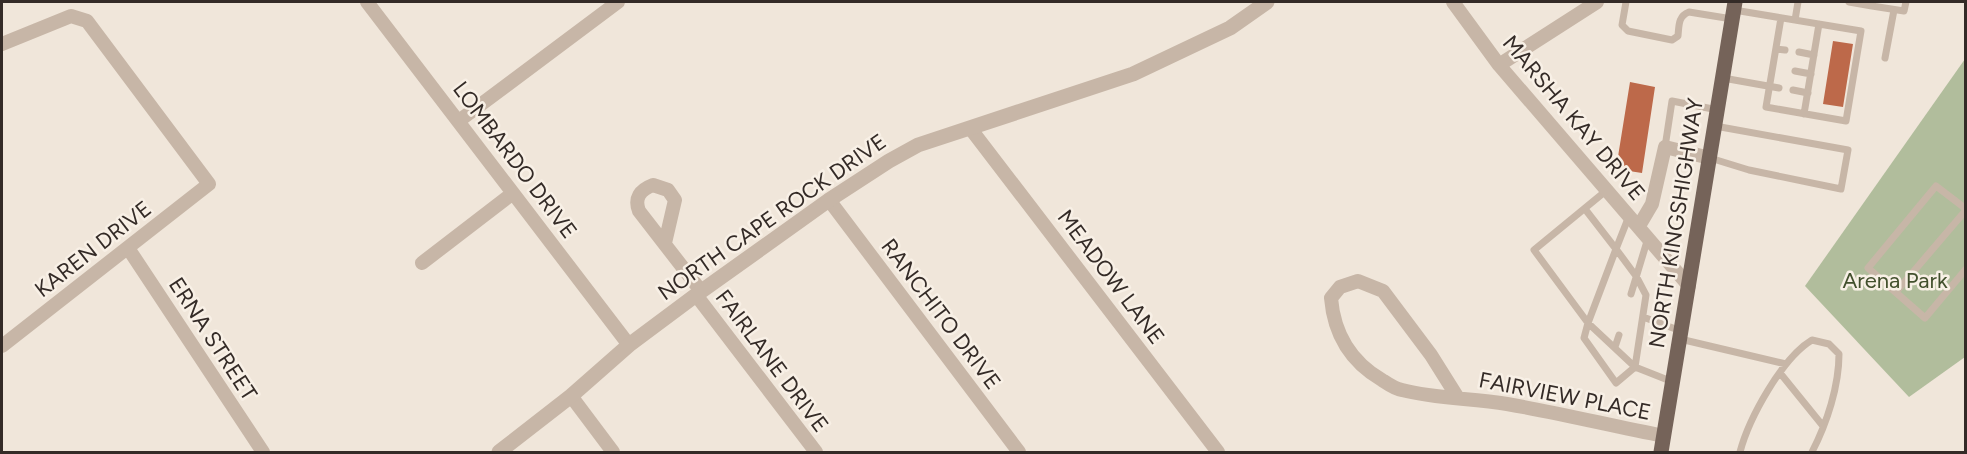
<svg xmlns="http://www.w3.org/2000/svg" width="1967" height="454" viewBox="0 0 1967 454" font-family="Figtree,sans-serif">
  <style>
    .green { fill: #b1bd9c }
    .building { fill: #bd694a }
    .lines { fill: none; stroke-linecap: round; stroke-linejoin: round }
    .service { stroke: #c7b6a7; stroke-width: 7 }
    .minor { stroke: #c7b6a7; stroke-width: 14 }
    .tertiary { stroke: #c7b6a7; stroke-width: 15 }
    .primary { stroke: #756359; stroke-width: 15 }
    .labels { text-anchor: middle; dominant-baseline: central; stroke-width: 5; stroke-linejoin: round; paint-order: stroke }
    .street-label { font-size: 22px; fill: #342b27; stroke: #f8f0e6 }
    .park-label { font-size: 22px; fill: #42502d; stroke: #f8f0e6 }
  </style>
  <rect width="100%" height="100%" fill="#f0e6da"/>
  <path class="green" d="M1965 59V357L1909 397 1805 286Z"/>
  <path class="building" d="M1833 41 1853 44 1843 107 1823 104Z
    M1630 82 1655 87 1642 173 1616 169Z"/>
  <g class="lines">
    <path class="service" d="M1626 2 1622 25 1628 31 1672 40 1678 36C1679 26 1678 16 1689 12L1732 19
      M1849 2 1872 6
      M1873 2 1872 6 1904 11 1906 2
      M1734 10 1861 31 1846 121 1766 107 1781 18
      M1795 20 1798 2
      M1776 49 1785 50
      M1799 52 1814 55
      M1885 58 1894 10
      M1795 71 1811 74
      M1723 78 1779 88
      M1793 90 1808 93
      M1804 114 1819 24
      M1665 147 1672 101 1718 110
      M1710 158 1749 170 1841 189 1848 150 1715 126
      M1607 190 1534 250 1588 323 1616 249 1636 276 1646 295 1635 367 1673 382
      M1585 209 1616 249 1629 216
      M1966 209 1936 186 1868 268 1925 318 1966 269
      M1896 292 1966 210
      M1631 294 1648 238
      M1643 317 1681 331
      M1588 323 1635 367 1616 383 1584 338Z
      M1680 339 1786 364
      M1615 347 1619 335
      M1780 373 1823 426
      M1740 452C1749 418 1782 358 1812 340L1829 344 1839 354C1839 386 1827 423 1812 452"/>
    <path class="minor" d="M367 2 629 345
      M1453 2 1499 65 1689 286
      M2 44 71 16 87 21 209 184 2 346
      M1499 65 1597 2
      M460 120 618 2
      M970 128 1218 452
      M829 200 1019 452
      M1639 226 1652 204 1665 147 1710 158
      M665 243 675 200 668 190 653 185C640 190 634 198 639 211L701 291
      M128 248 263 452
      M422 263 513 193
      M696 295 816 452
      M571 396 613 452
      M1458 398 1431 355 1383 291 1358 281 1340 287 1331 298C1334 334 1351 362 1382 380 1388 384 1395 389 1402 390 1437 399 1472 398 1507 404 1559 413 1612 426 1664 436"/>
    <path class="tertiary" d="M499 452 571 396 629 345 696 295 829 200 889 161 918 145 1133 74 1230 28 1267 2"/>
    <path class="primary" d="M1661 452 1735 2"/>
  </g>
  <g class="labels">
    <g class="street-label">
      <text transform="translate(1574 118) rotate(50)">MARSHA KAY DRIVE</text>
      <text transform="translate(515 160) rotate(53)">LOMBARDO DRIVE</text>
      <text transform="translate(772 217) rotate(-35)">NORTH CAPE ROCK DRIVE</text>
      <text transform="translate(1676 223) rotate(-81)">NORTH KINGSHIGHWAY</text>
      <text transform="translate(93 249) rotate(-38)">KAREN DRIVE</text>
      <text transform="translate(1111 277) rotate(53)">MEADOW LANE</text>
      <text transform="translate(941 314) rotate(53)">RANCHITO DRIVE</text>
      <text transform="translate(213 339) rotate(57)">ERNA STREET</text>
      <text transform="translate(772 361) rotate(53)">FAIRLANE DRIVE</text>
      <text transform="translate(1565 396) rotate(11)">FAIRVIEW PLACE</text>
    </g>
    <g class="park-label">
      <text x="1895" y="280">Arena Park</text>
    </g>
  </g>
  <rect width="1967" height="454" fill="none" stroke="#342b27" stroke-width="6"/>
</svg>
